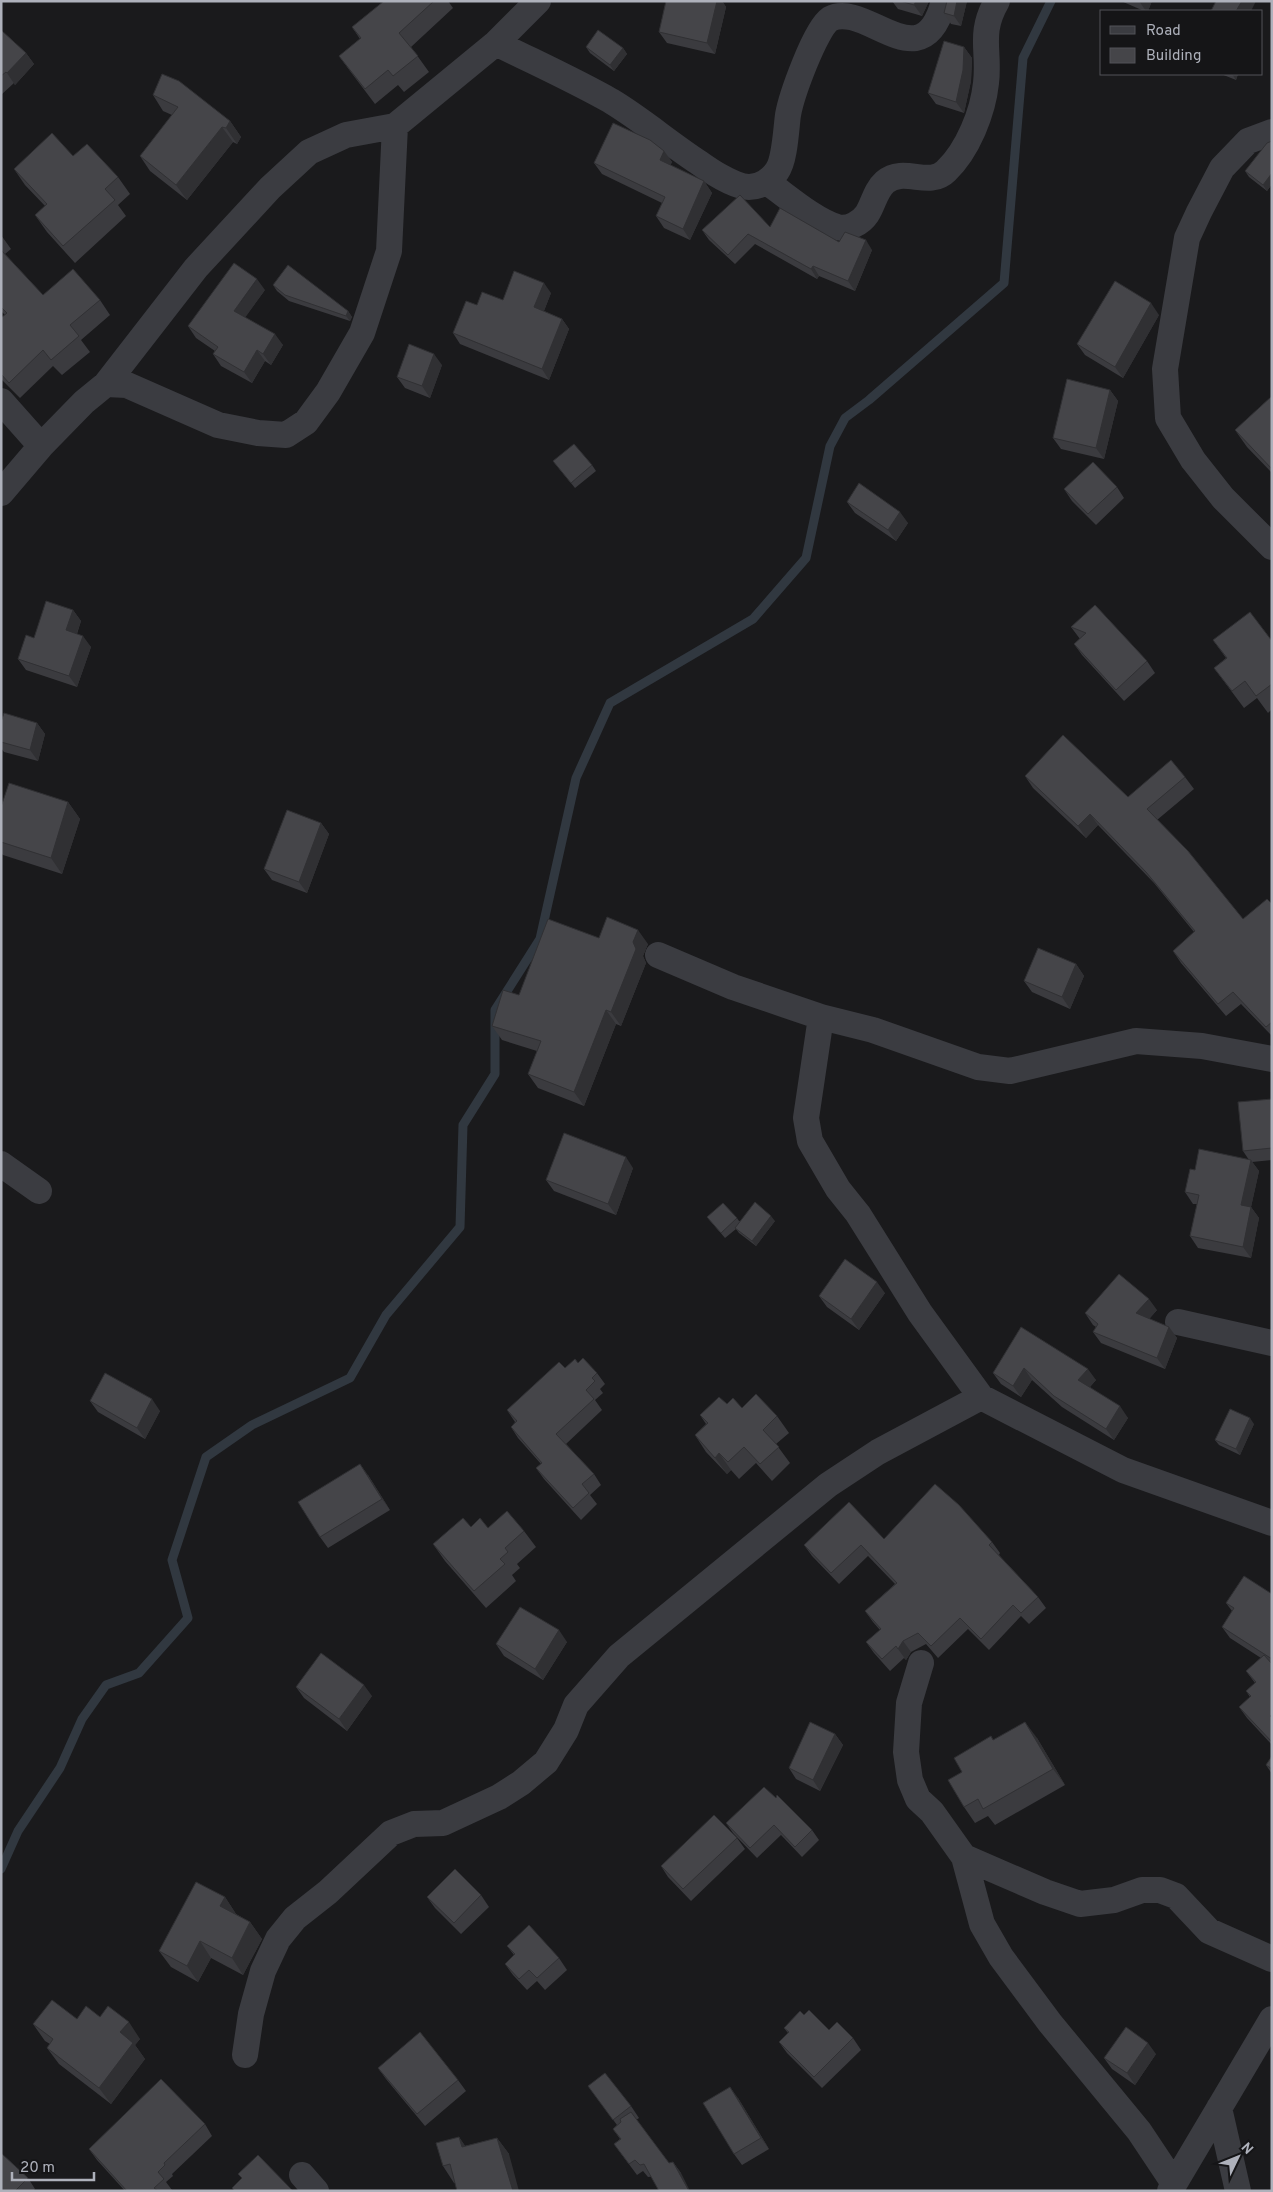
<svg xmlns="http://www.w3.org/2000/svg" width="1273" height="2192" viewBox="0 0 1273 2192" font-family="Overpass,sans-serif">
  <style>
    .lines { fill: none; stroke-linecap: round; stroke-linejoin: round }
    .stream { stroke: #313840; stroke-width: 9 }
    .minor { stroke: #3b3c41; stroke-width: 26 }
    .wall { fill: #3b3b3f }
    .shaded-wall { fill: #303033 }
    .building { fill: #454549; stroke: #303033 }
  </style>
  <rect width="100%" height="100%" fill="#1a1a1c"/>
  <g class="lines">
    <path class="stream" d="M1 1869 18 1831 60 1768 82 1719 106 1685 139 1673 188 1618 172 1560 206 1457 252 1425 350 1378 386 1315 460 1227 463 1125 495 1074V1010L540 939 576 778 610 703 753 619 806 558 830 446 845 418 869 400 1004 283 1023 58 1051 1"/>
    <path class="minor" d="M496 43C534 62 574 80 611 101 641 119 669 143 698 162 709 170 734 187 749 187 760 187 771 180 777 171 785 160 786 129 788 115 791 97 815 29 830 19 866 0 922 84 944 1
      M1272 132 1248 141 1222 168 1199 212 1187 238 1165 369 1168 418 1193 460 1223 498 1272 547
      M767 182C787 196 814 220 837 227 848 230 861 223 867 214 874 203 875 191 885 182 904 166 929 188 946 171 968 150 983 112 986 83 990 50 978 34 997 1
      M106 384 196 268 270 188 309 152 346 135 395 126
      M1 401 41 446
      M1 493 41 446 84 402 106 384 127 385 218 425 258 433 286 435 306 422 328 392 362 333 389 251 395 126 496 43 538 1
      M658 955 733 987 821 1017 873 1030 978 1067 1010 1071 1136 1041 1202 1046 1272 1059
      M821 1017 806 1118 810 1141 838 1189 858 1214 920 1313 981 1397 1123 1470 1272 1523
      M1 1164 39 1191
      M1178 1322 1272 1343
      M921 1663 909 1703 906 1752 910 1780 918 1799 932 1812 964 1857 982 1924 1001 1957 1050 2023 1139 2131 1173 2182
      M964 1857 1045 1892 1080 1904 1114 1900 1142 1890H1160L1176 1896 1209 1931 1272 1959
      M245 2055 251 2014 263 1971 278 1939 295 1918 328 1892 391 1833 414 1824 443 1823 499 1797 521 1783 546 1762 566 1730 576 1705 619 1656 828 1485 878 1452 981 1397
      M1219 2108 1238 2191
      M302 2175 316 2191
      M1170 2191 1272 2019"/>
  </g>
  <path class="wall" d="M382 1H448L453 8 411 47 429 72 404 92 398 85 375 104 350 71 339 56 360 39 352 27 383 2Z
    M666 1H722L726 7 715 54 667 43 659 32Z
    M892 1H929L922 16 898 9Z
    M947 1H967L961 26 951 24 944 13Z
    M1121 1H1152L1148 11H1144Z
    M1 30 26 53 34 64 15 85 14 83 1 95Z
    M586 47 623 48 627 54 614 71 590 53Z
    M964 47 972 58 971 81 964 113 936 104 928 93Z
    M1221 74H1238L1236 80Z
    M153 95 230 121 241 137 237 144 233 142 187 200 150 171 140 156 172 115 163 111Z
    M1272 141V184L1267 191 1249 177 1245 171Z
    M664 151 672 162 670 165 704 181 712 193 690 240 664 228 656 216 662 203 602 174 594 163Z
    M73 156 118 177 130 194 118 205 126 216 75 263 47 232 35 215 45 206 25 185 14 169Z
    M770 227 839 242 872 250 855 291 819 276 817 279 755 244 735 264 709 240 702 230Z
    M1 235 11 249 5 254 43 295 100 300 110 315 81 340 90 352 62 375 53 366 20 398 1 379V318L5 315 1 311Z
    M273 285 348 311 352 317 350 321 289 301 277 291Z
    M265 290 245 317 283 345 271 365 265 361 252 383 221 366 213 354 215 351 196 338 188 326Z
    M551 293 544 311 562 319 569 329 549 380 460 344 453 333 477 305 503 300Z
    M1159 315 1123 378 1085 355 1077 344Z
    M442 365 430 398 405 388 397 377Z
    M1110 390 1118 401 1104 459 1061 449 1053 438Z
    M1272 396V473L1247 447 1235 430Z
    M553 461 592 465 596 471 575 488Z
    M1117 487 1124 498 1096 525 1072 501 1064 489Z
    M847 502 908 523 896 541 855 513Z
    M1095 605 1147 661 1155 673 1124 701 1082 655 1074 644 1080 639 1071 627Z
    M73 610 81 621 77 634 91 647 77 687 26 670 18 659 34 638Z
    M1213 640 1272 641V709L1268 713 1257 698 1244 708 1214 668 1226 658Z
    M1 722 37 723 45 734 38 761 4 752 1 748Z
    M1025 776 1128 797 1185 777 1194 789 1157 820 1243 919 1272 904V1036L1241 1004 1226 1016 1181 963 1173 951 1194 932 1154 883 1098 825 1086 838 1033 788Z
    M68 802 80 819 62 874 3 855 1 853V807Z
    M321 823 329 834 307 893 272 880 264 869Z
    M599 938 648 944 643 956 646 963 621 1026 616 1024 584 1106 538 1088 528 1074 537 1051 502 1040 492 1026 519 995Z
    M1076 964 1084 976 1070 1009 1032 992 1024 981Z
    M1272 1099V1160L1252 1162 1259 1171 1251 1207 1259 1218 1251 1258 1198 1248 1190 1236 1197 1204H1193L1185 1192 1195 1170 1249 1160 1243 1151Z
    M633 1168 616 1215 554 1191 546 1180Z
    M707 1217 737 1218 739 1221H775L756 1246 739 1233 736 1229 725 1238Z
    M885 1293 859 1330 827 1307 819 1296Z
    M1157 1310 1149 1319 1169 1327 1177 1338 1165 1369 1101 1343 1093 1332 1096 1327 1093 1325 1085 1313Z
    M1021 1327 1096 1380 1090 1387 1128 1418 1114 1440 1062 1407 1032 1380 1021 1397 1001 1384 993 1373Z
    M565 1368 597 1373 605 1384 600 1389 603 1393 595 1400 602 1410 566 1444 594 1474 601 1485 590 1495 597 1504 581 1520 544 1479 536 1468 541 1464 518 1438 511 1427 515 1422 507 1410Z
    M90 1401 160 1411 145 1439 98 1412Z
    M727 1404 777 1416 789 1433 776 1444 790 1463 772 1481 756 1463 739 1479 731 1470 727 1474 706 1452 695 1435 706 1424 700 1415Z
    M1254 1424 1240 1455 1219 1445 1215 1440Z
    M368 1475 390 1510 328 1548 320 1537Z
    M471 1527 524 1531 536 1547 517 1564 520 1568 512 1575 516 1581 486 1608 445 1561 433 1544Z
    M884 1539 992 1542 1000 1553 999 1555 1038 1597 1046 1608 1029 1624 1021 1616 989 1650 968 1629 938 1658 926 1644 911 1652 906 1660 904 1658 890 1671 874 1653 866 1642 880 1630 873 1622 865 1611 895 1584 868 1556 839 1584 812 1556 804 1545Z
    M1272 1594V1745L1247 1718 1239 1707 1250 1697 1246 1691 1255 1683 1246 1671 1261 1658 1230 1638 1222 1627 1232 1611 1226 1603Z
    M567 1642 543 1680 504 1656 496 1644Z
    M296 1687 372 1696 347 1731 304 1698Z
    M835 1734 843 1745 820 1791 796 1779 789 1768Z
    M1037 1738 1065 1785 995 1825 988 1816 975 1823 964 1807 962 1772 993 1740Z
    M1272 1756V1774L1266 1765Z
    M776 1798 812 1830 819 1840 802 1857 781 1835 757 1858 733 1833 726 1823Z
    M737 1838 745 1849 691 1901 668 1877 661 1866Z
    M481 1895 489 1907 461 1934 435 1908 427 1897Z
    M225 1897 236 1914 250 1922 262 1939 243 1975 211 1958 198 1982 171 1967 159 1951Z
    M507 1946 559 1958 567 1970 545 1990 537 1981 527 1990 513 1975 505 1964 514 1955Z
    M804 2015 829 2030 853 2038 861 2050 822 2088 787 2053 779 2042 788 2033 784 2028Z
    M100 2017 140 2039 135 2045 145 2059 111 2104 59 2064 47 2048 50 2044 45 2041 33 2024Z
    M1156 2054 1135 2085 1112 2069 1104 2058Z
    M378 2068 458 2080 466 2091 425 2126 386 2079Z
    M588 2086 631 2106 639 2118 636 2120 669 2163 673 2162 681 2173 648 2177 643 2171 637 2175 614 2144 620 2139 613 2129 617 2125Z
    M738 2098 769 2149 742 2165 734 2154Z
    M205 2124 212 2136 172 2174 173 2176 166 2182 172 2190 171 2191H125L97 2160 89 2149Z
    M459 2137 465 2146 497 2138 509 2154 454 2183 443 2166Z
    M28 2178 35 2189 33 2191H1Z"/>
  <path class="shaded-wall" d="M717 1H722L726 7 715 54 707 43Z
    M916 1H929L922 16 914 5Z
    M957 1H967L961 26 954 16Z
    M1139 1H1152L1148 11H1146Z
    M1242 1H1256L1251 11H1236Z
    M964 47 972 58 971 81 964 113 956 102Z
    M623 48 627 54 614 71 610 65Z
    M26 53 34 64 15 85 7 73Z
    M1232 74H1238L1236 80Z
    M230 121 241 137 237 144 226 128Z
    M222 127 233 142 187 200 176 185Z
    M664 151 672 162 668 171 660 160Z
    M1272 173V184L1267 191 1263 185Z
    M704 181 712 193 690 240 683 229Z
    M866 240 872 250 855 291 848 281Z
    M813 266 819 276 817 279 811 269Z
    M257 279 265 290 242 322 234 311Z
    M544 283 551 293 541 318 534 307Z
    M1151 303 1159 315 1123 378 1115 367Z
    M348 311 352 317 350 321 346 316Z
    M562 319 569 329 549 380 542 369Z
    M275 334 283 345 271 365 263 354Z
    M257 350 265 361 252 383 244 372Z
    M434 354 442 365 430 398 422 386Z
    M1110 390 1118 401 1104 459 1096 448Z
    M900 512 908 523 896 541 888 530Z
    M73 610 81 621 74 641 66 630Z
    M83 636 91 647 77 687 69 676Z
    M37 723 45 734 38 761 30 750Z
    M68 802 80 819 62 874 51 858Z
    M1090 814 1098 825 1086 838 1078 826Z
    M321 823 329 834 307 893 299 882Z
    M638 930 648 944 643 956 646 963 621 1026 611 1012 633 942Z
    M1076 964 1084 976 1070 1009 1062 997Z
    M606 1010 616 1024 584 1106 574 1092Z
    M626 1157 633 1168 616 1215 608 1204Z
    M1251 1160 1259 1171 1251 1207 1259 1218 1251 1258 1243 1247 1241 1205Z
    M771 1216 775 1221 756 1246 752 1241Z
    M877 1282 885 1293 859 1330 851 1319Z
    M1149 1299 1157 1310 1144 1325 1136 1313Z
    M1169 1327 1177 1338 1165 1369 1157 1358Z
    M1024 1368 1032 1380 1021 1397 1013 1386Z
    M1088 1369 1096 1380 1086 1391 1078 1380Z
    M152 1399 160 1411 145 1439 137 1428Z
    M1120 1406 1128 1418 1114 1440 1106 1429Z
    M1250 1418 1254 1424 1240 1455 1236 1449Z
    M719 1453 731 1470 727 1474 715 1458Z
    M360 1464 368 1475 390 1510 382 1499Z
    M559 1630 567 1642 543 1680 535 1669Z
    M903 1641 911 1652 906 1660 898 1649Z
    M364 1685 372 1696 347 1731 339 1719Z
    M1025 1722 1037 1738 1065 1785 1053 1769Z
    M835 1734 843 1745 820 1791 813 1780Z
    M225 1897 236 1914 232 1922 220 1906Z
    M250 1922 262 1939 243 1975 232 1958Z
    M200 1941 211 1958 198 1982 187 1966Z
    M129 2022 140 2039 135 2045 145 2059 111 2104 99 2088 120 2032Z
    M1148 2043 1156 2054 1135 2085 1127 2073Z
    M730 2087 738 2098 769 2149 761 2138Z
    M459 2137 470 2153 462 2147Z
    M497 2138 509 2154 519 2191H513Z
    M673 2162 681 2173 690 2191H689Z"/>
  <path class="building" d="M384 1H434L399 33 418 56 393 76 388 70 365 89 339 56 361 38 352 27Z
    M666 1H717L707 43 659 32Z
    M900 1H916L914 5Z
    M947 1H957L954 16 944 13Z
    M1216 1H1242L1236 11H1211Z
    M1 30 26 53 7 73 6 72 1 76Z
    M598 30 623 48 610 65 586 47Z
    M944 41 964 47 963 70 956 102 928 93Z
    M162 74 179 81 230 121 226 128 222 127 176 185 140 156 178 107 153 95Z
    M613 123 650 140 664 151 660 160 704 181 683 229 656 216 665 197 594 163Z
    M52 133 73 156 87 144 118 177 105 189 115 200 63 246 35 215 47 204 14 169Z
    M1272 141V173L1263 185 1245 171 1267 143Z
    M740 195 770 227 780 208 839 242 845 232 866 240 848 281 813 266 811 269 748 234 728 255 702 230Z
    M1 250 43 295 73 269 100 300 70 325 79 336 51 360 43 350 9 383 1 374V318L7 313 1 307Z
    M234 263 257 279 234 311 275 334 263 354 257 350 244 372 213 354 218 347 188 326Z
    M288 265 348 311 346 316 285 295 273 285Z
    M514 271 544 283 534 307 562 319 542 369 453 333 466 301 477 305 482 292 503 300Z
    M1115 281 1151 303 1115 367 1077 344Z
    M409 344 434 354 422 386 397 377Z
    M1067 379 1110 390 1096 448 1053 438Z
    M1272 396V469L1235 430Z
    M574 444 592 465 571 483 553 461Z
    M1093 462 1117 487 1088 514 1064 489Z
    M859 483 900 512 888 530 847 502Z
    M46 601 73 610 66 630 83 636 69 676 18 659 26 635 34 638Z
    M1095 605 1147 661 1116 690 1074 644 1086 633 1071 627Z
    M1250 612 1272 641V684L1256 696 1245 681 1232 691 1214 668 1227 658 1213 640Z
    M4 713 37 723 30 750 1 742V722Z
    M1063 735 1128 797 1171 760 1185 777 1147 809 1188 851 1243 919 1267 899 1272 904V1022L1266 1027 1233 992 1218 1004 1173 951 1195 931 1146 872 1090 814 1078 826 1025 776Z
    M9 783 68 802 51 858 1 842V807Z
    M287 810 321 823 299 882 264 869Z
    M607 917 638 930 633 942 636 949 611 1012 606 1010 574 1092 528 1074 541 1041 492 1026 503 990 519 995 548 919 599 938Z
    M1038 948 1076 964 1062 997 1024 981Z
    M1272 1099V1148L1243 1151 1238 1102Z
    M564 1133 626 1157 608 1204 546 1180Z
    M1199 1149 1251 1160 1241 1205 1251 1207 1243 1247 1190 1236 1199 1195 1185 1192 1190 1169 1195 1170Z
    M755 1202 771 1216 752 1241 735 1228Z
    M723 1203 737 1218 721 1233 707 1217Z
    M845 1259 877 1282 851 1319 819 1296Z
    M1119 1274 1149 1299 1136 1313 1169 1327 1157 1358 1093 1332 1098 1324 1085 1313Z
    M1021 1327 1088 1369 1078 1380 1120 1406 1106 1429 1054 1396 1024 1368 1013 1386 993 1373Z
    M583 1358 597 1373 592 1378 595 1381 586 1390 594 1399 556 1434 594 1474 582 1484 589 1493 573 1508 536 1468 542 1463 511 1427 517 1421 507 1410 559 1362 565 1368 575 1359 578 1363Z
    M105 1373 152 1399 137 1428 90 1401Z
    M756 1394 777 1416 763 1430 779 1447 760 1464 744 1447 728 1462 719 1453 715 1458 695 1435 708 1423 700 1415 719 1397 727 1404 733 1398 742 1408Z
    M1230 1409 1250 1418 1236 1449 1215 1440Z
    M360 1464 382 1499 320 1537 298 1502Z
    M935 1484 959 1505 992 1542 989 1545 1038 1597 1021 1613 1013 1605 981 1639 960 1618 931 1646 918 1633 903 1641 898 1649 896 1646 882 1659 866 1642 881 1629 865 1611 897 1583 861 1545 831 1573 804 1545 849 1502 884 1539Z
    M507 1511 524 1531 505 1548 508 1552 500 1559 505 1564 474 1591 433 1544 463 1518 471 1527 480 1518 488 1528Z
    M1244 1576 1272 1594V1659L1222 1627 1234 1608 1226 1603Z
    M520 1607 559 1630 535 1669 496 1644Z
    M321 1653 364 1685 339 1719 296 1687Z
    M1264 1655 1272 1664V1714L1270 1716 1272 1718V1742L1239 1707 1251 1696 1246 1691 1256 1682 1246 1671Z
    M810 1722 835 1734 813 1780 789 1768Z
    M1025 1722 1053 1769 983 1809 978 1799 964 1807 948 1780 962 1772 954 1758 991 1736 993 1740Z
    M1272 1756V1769L1266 1765Z
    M764 1787 776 1798 777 1795 812 1830 795 1847 774 1825 750 1848 726 1823Z
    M714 1815 737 1838 683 1889 661 1866Z
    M455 1869 481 1895 454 1923 427 1897Z
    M196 1882 225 1897 220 1906 250 1922 232 1958 200 1941 187 1966 159 1951Z
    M529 1925 559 1958 537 1978 529 1970 519 1979 505 1964 515 1954 507 1946Z
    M52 2000 77 2019 86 2006 100 2017 108 2006 129 2022 120 2032 133 2043 99 2088 47 2048 53 2039 33 2024Z
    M809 2010 829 2030 837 2022 853 2038 814 2077 779 2042 789 2032 784 2028 800 2011 804 2015Z
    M1126 2027 1148 2043 1127 2073 1104 2058Z
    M420 2032 458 2080 417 2114 378 2068Z
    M605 2073 631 2106 613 2120 588 2086Z
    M161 2079 205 2124 164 2163 165 2165 158 2172 164 2179 154 2188 158 2191H127L89 2149Z
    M730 2087 761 2138 734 2154 703 2103Z
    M631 2112 669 2163 673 2162 689 2191H659L644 2164 640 2165 635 2160 629 2164 614 2144 621 2139 613 2129 621 2122 620 2119Z
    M459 2137 462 2147 497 2138 513 2191H457L450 2164 443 2166 436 2143Z
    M1 2153 28 2178 15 2191H1Z
    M258 2155 293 2191H235L232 2188 242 2178 238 2174Z"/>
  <rect width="1273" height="2192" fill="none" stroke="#aeb1bb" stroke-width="5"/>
  <rect x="1100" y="10" width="162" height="65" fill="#151517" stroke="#525359"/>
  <rect x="1110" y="26" width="25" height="8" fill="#3b3c41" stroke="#525359"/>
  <text x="1146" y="35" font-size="15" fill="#aeb1bb">Road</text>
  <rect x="1110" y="48" width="25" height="15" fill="#454549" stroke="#525359"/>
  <text x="1146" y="60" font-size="15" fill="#aeb1bb">Building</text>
  <g transform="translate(1238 2157) rotate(47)" stroke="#151517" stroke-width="4" paint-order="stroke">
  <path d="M0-4L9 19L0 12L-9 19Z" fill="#aeb1bb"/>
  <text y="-8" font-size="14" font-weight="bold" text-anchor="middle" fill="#aeb1bb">N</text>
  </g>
  <path d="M12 2172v8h82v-8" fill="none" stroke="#aeb1bb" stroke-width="2.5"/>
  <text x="20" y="2172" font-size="15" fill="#aeb1bb" stroke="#151517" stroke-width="4" paint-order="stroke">20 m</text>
</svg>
